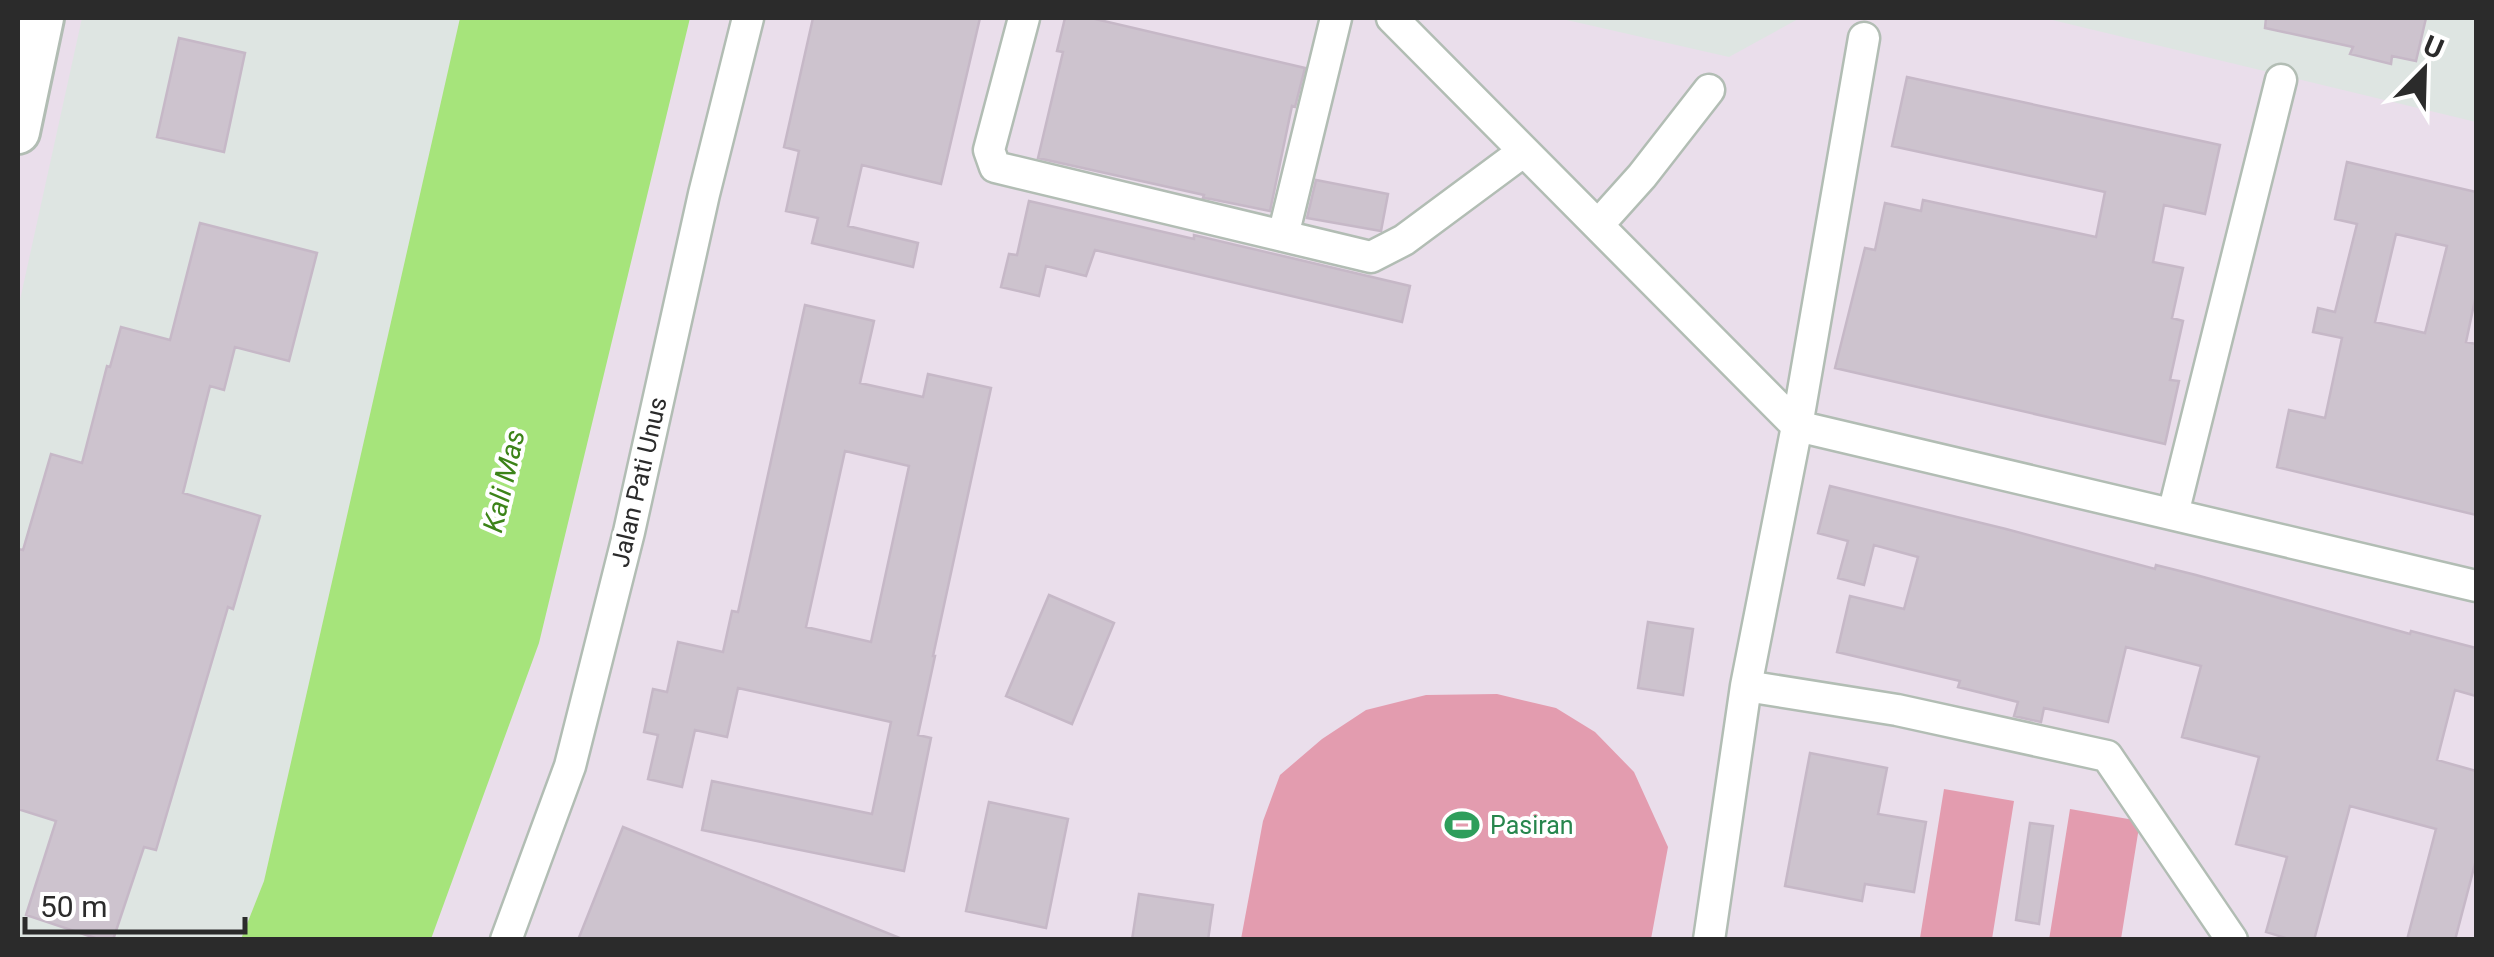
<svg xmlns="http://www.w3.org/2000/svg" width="2494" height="957" viewBox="0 0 2494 957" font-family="Roboto,sans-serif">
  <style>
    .industrial { fill: #dee5e2 }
    .pitch { fill: #e39caf }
    .water { fill: #a6e47b }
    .building { fill: #cdc3ce; stroke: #c6b8c7; stroke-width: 2.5; fill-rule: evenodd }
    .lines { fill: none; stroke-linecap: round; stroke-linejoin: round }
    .street-casing { stroke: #b2bdb4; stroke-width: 35 }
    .secondary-casing { stroke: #b2bdb4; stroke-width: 48 }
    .street { stroke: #fff; stroke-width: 30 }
    .secondary { stroke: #fff; stroke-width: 42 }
    .labels { text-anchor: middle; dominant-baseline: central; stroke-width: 8; stroke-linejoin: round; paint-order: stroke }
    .street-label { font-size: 25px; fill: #2b2b2b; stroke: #fff }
    .leisure-label { font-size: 25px; fill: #27864d; stroke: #fff; text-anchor: start }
    .water-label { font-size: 28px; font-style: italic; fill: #3c8318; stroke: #fff }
  </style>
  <rect width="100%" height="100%" fill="#eadeeb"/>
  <path class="industrial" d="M82 18H460L264 881 241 939 18 940V309Z
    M1558 18H1800L1729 57Z
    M2044 18H2476V122Z"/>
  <path class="pitch" d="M1497 694 1556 708 1595 732 1634 772 1668 847 1651 939H1241L1263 821 1280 775 1322 739 1366 710 1426 695Z
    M1944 789 2014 801 1992 939 1920 938Z
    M2070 809 2140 821 2121 939 2049 940Z"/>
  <path class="water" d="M460 18H690L539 643 431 939H241L264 881Z"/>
  <path class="building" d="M813 18H980L941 184 862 165 848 226 918 243 913 267 812 243 818 218 786 211 799 151 784 147Z
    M1065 18H1091L1305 68 1295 107 1292 106 1270 211 1211 199 1203 198 1204 195 1038 158 1063 52 1057 51Z
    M2266 18H2426L2416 61 2392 56 2391 64 2350 54 2353 47 2265 28Z
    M179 38 245 53 224 152 157 137Z
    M1907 77 2220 145 2205 214 2164 205 2153 262 2183 268 2172 318 2183 321 2170 380 2179 381 2165 444 1835 368 1865 248 1875 250 1885 203 1921 211 1923 200 2096 237 2105 192 1892 146Z
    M2347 162 2476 192V295L2466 342 2476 344V515L2277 467 2289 410 2325 418 2342 338 2313 332 2318 308 2335 312 2357 224 2335 219ZM2396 234 2447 246 2425 333 2375 322Z
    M1316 180 1388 194 1381 231 1307 218Z
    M1029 201 1194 239V235L1410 286 1402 322 1095 250 1086 276 1046 266 1039 296 1001 287 1009 254 1017 255Z
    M200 223 317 253 289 361 235 347 224 390 210 386 183 493 260 516 233 609 228 607 156 850 144 847 113 940H101L26 915 56 821 18 809V549L23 550 51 454 82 463 107 366 110 367 121 327 170 340Z
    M805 305 874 321 860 383 923 397 928 374 991 388 933 656H935L918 735 931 738 904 871 702 830 712 781 872 814 891 722 738 688 727 737 695 730 682 787 648 779 658 735 644 732 653 689 667 692 678 642 723 652 732 611 738 612ZM845 451 909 466 871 642 806 627Z
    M1830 486 2006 529 2155 569 2156 565 2196 575 2410 634 2411 631 2476 648V696L2455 690 2437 760 2476 771V860L2455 940H2407L2436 829 2350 806 2314 940H2292L2266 932 2287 857 2236 844 2259 757 2182 737 2201 666 2126 647 2108 722 2044 708 2041 722 2014 716 2018 702 1958 687 1960 681 1837 652 1850 596 1904 609 1918 557 1874 545 1864 585 1838 578 1848 541 1818 533Z
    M1049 595 1114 623 1072 724 1006 696Z
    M1648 622 1693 629 1683 695 1638 688Z
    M1810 753 1887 768 1878 814 1926 822 1914 892 1865 884 1862 901 1785 886Z
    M989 802 1068 819 1046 928 966 911Z
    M2030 823 2053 826 2039 924 2016 920Z
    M623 827 900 938V940H578Z
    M1139 894 1213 905 1208 940H1132Z"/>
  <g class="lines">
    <g class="street-casing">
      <path id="street" d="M1024 18 989 150 995 167 1371 257 1404 240 1524 151
        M1392 18 1797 426 2476 586
        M1864 38 1797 426 1746 686 1897 710 2107 756 2232 940
        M1598 225 1642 176 1709 90
        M1283 236 1336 18
        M2173 514 2281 80
        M506 940 570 766 629 532 704 194 748 18
        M1709 940 1746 686"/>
    </g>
    <g class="secondary-casing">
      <path id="secondary" d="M18 132 42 18"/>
    </g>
    <use href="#street" class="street"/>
    <use href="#secondary" class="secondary"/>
  </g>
  <defs>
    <g id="stadium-bare" transform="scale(2.7)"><path d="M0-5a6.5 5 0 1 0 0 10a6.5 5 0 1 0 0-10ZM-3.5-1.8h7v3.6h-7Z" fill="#2e9e5b" stroke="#fff" stroke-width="2.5" paint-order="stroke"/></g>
  </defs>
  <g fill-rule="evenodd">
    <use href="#stadium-bare" x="1462" y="825"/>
  </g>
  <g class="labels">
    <g class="street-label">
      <text transform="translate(639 482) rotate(-77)">Jalan Pati Unus</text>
    </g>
    <g class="leisure-label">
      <text x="1490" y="825">Pasiran</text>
    </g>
    <g class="water-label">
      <text transform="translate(504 481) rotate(-77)">Kali Mas</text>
    </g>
  </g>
  <rect width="2494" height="957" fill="none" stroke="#2b2b2b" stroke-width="40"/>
  <g transform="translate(2424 70) rotate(23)" stroke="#ffffff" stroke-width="8" paint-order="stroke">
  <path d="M0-8L18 38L0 25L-18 38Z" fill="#2b2b2b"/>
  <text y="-15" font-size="28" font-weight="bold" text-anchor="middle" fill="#2b2b2b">U</text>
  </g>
  <path d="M25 917v15h220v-15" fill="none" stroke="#2b2b2b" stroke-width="5"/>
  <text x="40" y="917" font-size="30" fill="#2b2b2b" stroke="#ffffff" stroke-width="8" paint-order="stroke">50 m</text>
</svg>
